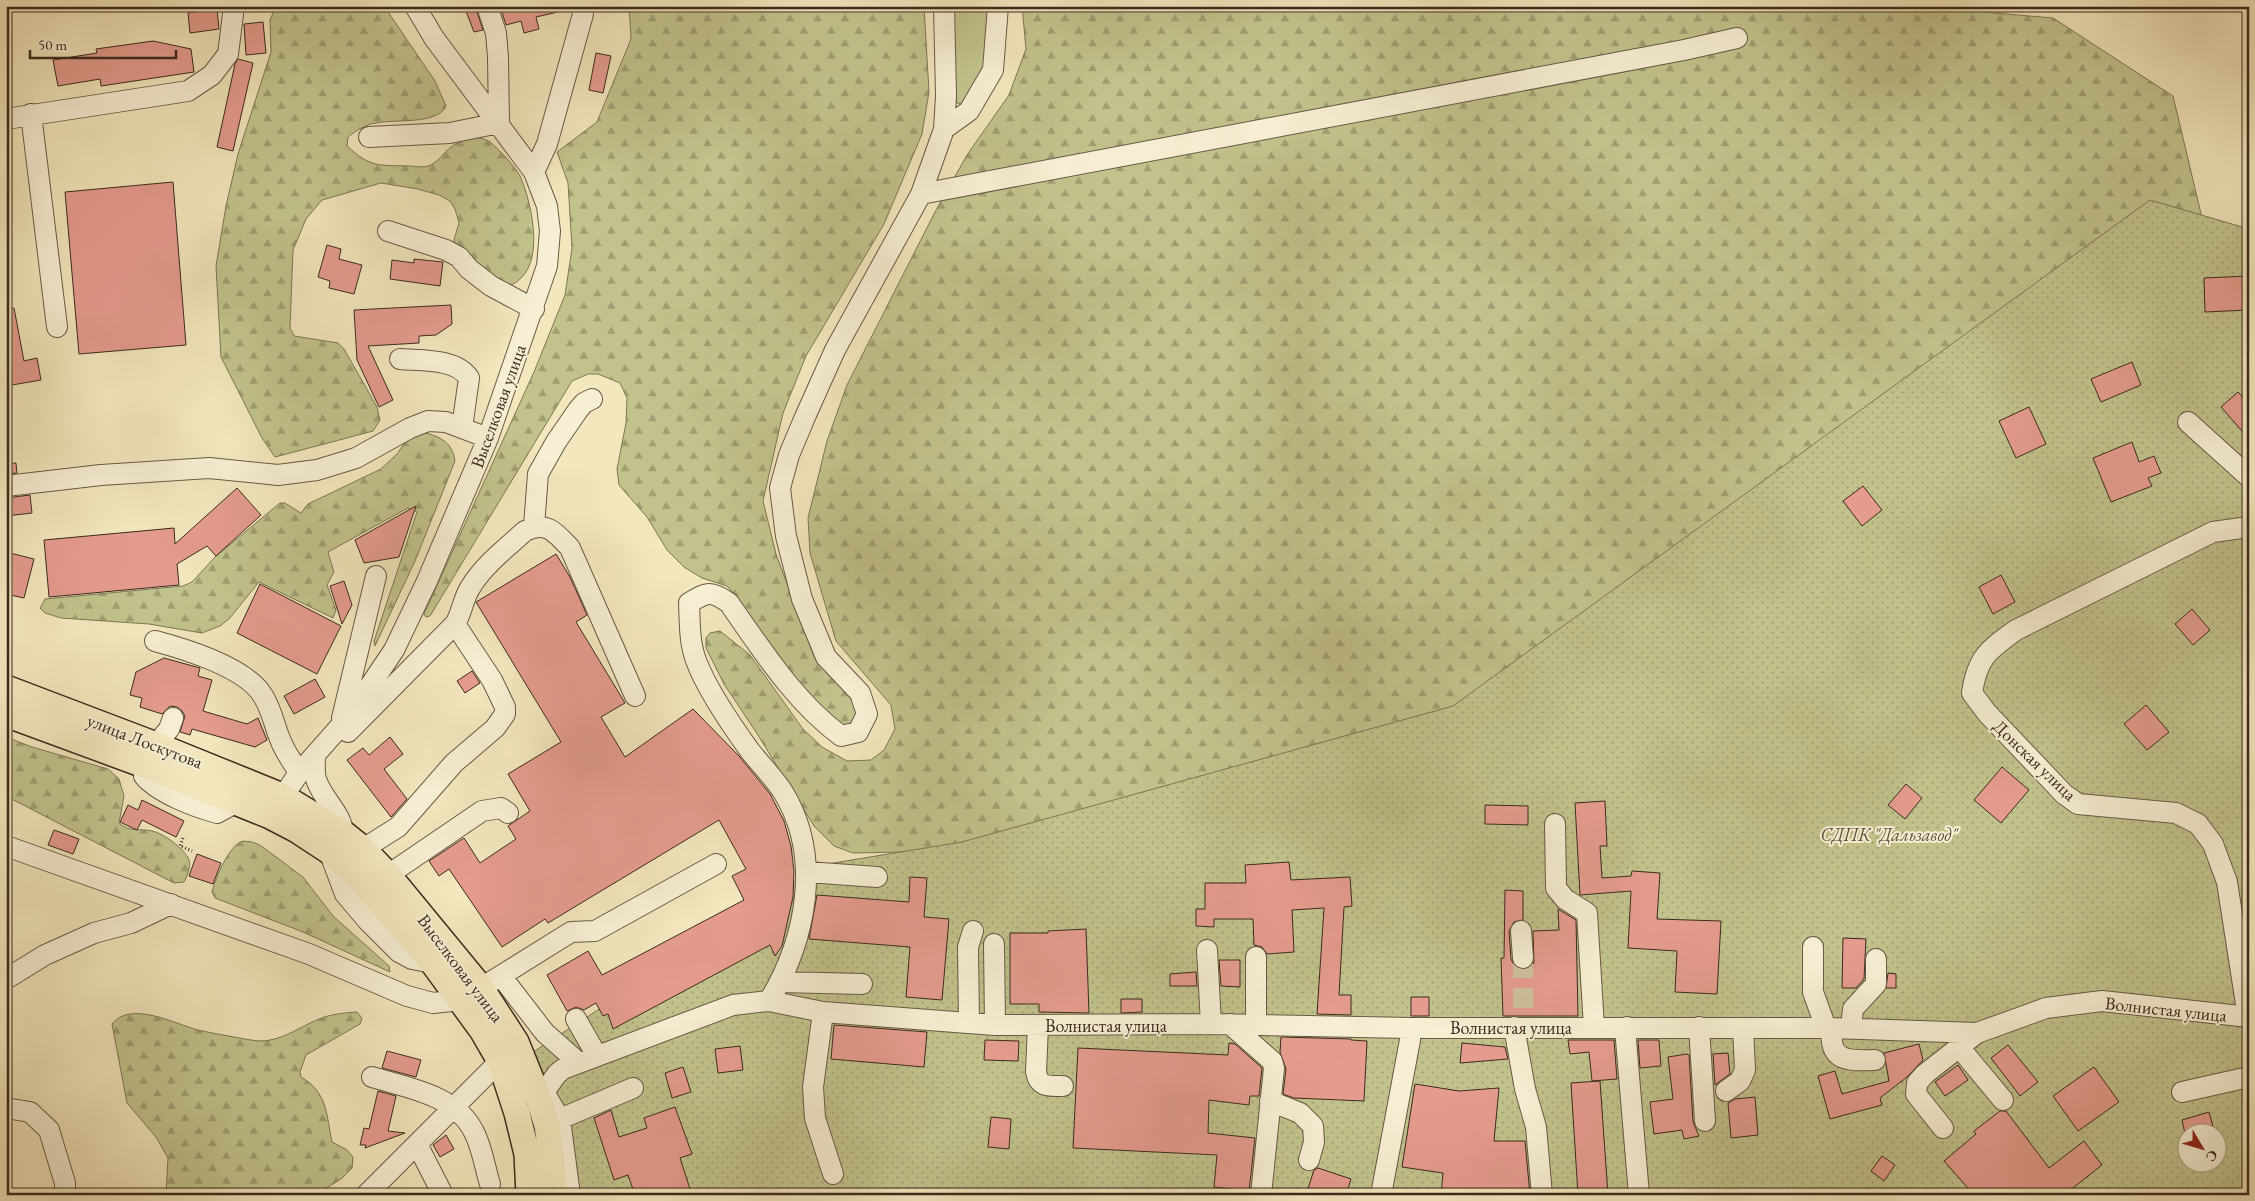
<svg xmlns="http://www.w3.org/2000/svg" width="2255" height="1201" viewBox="0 0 2255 1201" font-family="'EB Garamond',serif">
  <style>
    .grass { fill: #c2c38c; stroke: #7e7655 }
    .forest { fill: url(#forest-firs); stroke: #7e7655 }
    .park { fill: url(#park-dots); stroke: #7e7655; fill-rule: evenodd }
    .building { fill: #e59c8e; stroke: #3b2a1e }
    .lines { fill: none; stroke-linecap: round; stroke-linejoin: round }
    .minor-tunnel { stroke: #cec19d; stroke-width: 20; stroke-dasharray: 20 10; stroke-linecap: butt }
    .minor-casing { stroke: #695946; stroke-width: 22 }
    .major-casing { stroke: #3b2a1e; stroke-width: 28 }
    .path { stroke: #3b2a1e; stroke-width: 3; stroke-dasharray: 1 2.5; stroke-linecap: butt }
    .minor { stroke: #f7efd4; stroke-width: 20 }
    .major { stroke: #f3e7bd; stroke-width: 25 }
    .labels { text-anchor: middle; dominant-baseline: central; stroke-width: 4; stroke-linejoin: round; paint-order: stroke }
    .street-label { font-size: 18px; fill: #3b2a1e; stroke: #f7efd4 }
    .park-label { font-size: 18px; font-style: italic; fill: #5d503a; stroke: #f7efd4 }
  </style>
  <defs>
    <pattern id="forest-firs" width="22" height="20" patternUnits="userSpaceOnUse" patternTransform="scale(1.25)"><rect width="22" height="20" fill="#c2c38c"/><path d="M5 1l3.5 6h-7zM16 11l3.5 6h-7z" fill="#9f9f72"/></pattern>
    <pattern id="park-dots" width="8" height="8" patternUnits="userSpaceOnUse" patternTransform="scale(1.25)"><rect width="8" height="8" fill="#c2c38c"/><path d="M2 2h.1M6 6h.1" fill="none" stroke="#9f9f72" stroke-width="1.8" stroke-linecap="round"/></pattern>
  </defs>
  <rect width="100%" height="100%" fill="#f3e7bd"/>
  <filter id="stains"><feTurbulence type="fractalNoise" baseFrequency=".004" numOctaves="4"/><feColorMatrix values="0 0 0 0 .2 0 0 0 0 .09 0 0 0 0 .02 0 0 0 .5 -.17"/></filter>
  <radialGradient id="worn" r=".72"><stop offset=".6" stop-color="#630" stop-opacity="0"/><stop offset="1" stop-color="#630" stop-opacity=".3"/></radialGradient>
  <path class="grass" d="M953 6H989L985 68 966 101 961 104 957 103 955 96Z"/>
  <path class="forest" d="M276 6H384L435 81 446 106C438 125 394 119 376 123 366 124 356 131 348 137L347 146C371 168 378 165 409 166 414 166 423 168 428 166 438 163 443 153 451 147 461 139 479 134 490 142 497 147 517 169 520 176 531 201 544 256 521 278 514 285 511 286 501 283L456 247 454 240 459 223 455 209 450 201 439 195 418 189 381 183 322 200 306 219 293 250 290 328 294 336 338 343 344 349 377 407 380 420 373 431 275 457 262 438 221 357 216 266 226 206 238 154 271 52 270 20Z
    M629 6H924L929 92 922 134 884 224 806 356 783 413 763 501 776 554 815 659 846 691 857 707C855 716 854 723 844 727L833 723 790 673 738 598 727 586 702 578 684 567 667 550 647 517 619 485 617 469 626 423 627 398 620 383 598 374H588L572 381 430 616 426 617 424 614 534 372 565 295 572 248 568 183 557 152 597 122 631 39Z
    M1022 6H1911L2053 18 2173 96 2207 239 1692 646 931 862 902 852 853 853 834 846 814 826 756 732 724 684 706 648V638L710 633 720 631 750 655 803 729 822 747 847 761 871 760 884 750 895 729 891 705 836 641 810 553 808 518 827 441 847 385 936 210 967 155 1009 95 1026 49Z
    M423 432C441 437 452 442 455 461L415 561 375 646 374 641 417 512 408 508 328 552 334 572 327 585 336 610 333 618 259 582 229 619 220 626 202 633 149 624 61 618 45 613 40 608 45 599 183 586 192 582 215 557 280 503H285L301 513 308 504 381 469 397 454 406 441Z
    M6 737 32 747 108 769 119 779 124 796 119 823C130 833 141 828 152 831 163 833 185 849 189 860 191 867 187 876 184 882L174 883 6 796Z
    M243 841 252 842 260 845 303 877 333 916 389 966 390 972 303 932 215 898 212 892C215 879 229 845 243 841Z
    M357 1012 362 1018 360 1024 306 1055 300 1072 301 1077C328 1093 326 1114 332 1142L347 1150 353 1157 352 1168 341 1179 315 1195H166L168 1158 156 1137 127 1103 112 1024C131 1000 175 1024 198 1030 216 1034 234 1037 251 1040 277 1045 297 1028 319 1019 331 1014 344 1013 357 1012Z"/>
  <path class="park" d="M2150 200 2249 229V1195H556L530 1054 821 865 962 842 1453 706ZM2188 1134H2218V1164H2188Z"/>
  <path class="building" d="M464 6H475L483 30 474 32Z
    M500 6H557L558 12 536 17 539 29 524 33 521 21 506 25Z
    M217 9 219 29 190 33 188 13Z
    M263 22 266 53 246 55 244 24Z
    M153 41 191 49 194 72 101 86 100 79 58 86 53 60 97 53 96 49Z
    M596 53 611 56 603 93 589 90Z
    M238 59 253 63 233 151 217 147 235 64Z
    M173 182 186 345 79 354 65 192Z
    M327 245 341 249 339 259 362 265 354 294 329 288 330 281 318 277Z
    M414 259 443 262 440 286 390 279 392 260 414 263Z
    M2249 276V310L2205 312 2204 278Z
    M451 305 452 324 436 335 419 336V343L368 346 393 400 379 407 357 360 354 310Z
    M14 308 24 361 37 358 41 380 6 386V309Z
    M2132 362 2141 385 2101 402 2091 379Z
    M2238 392 2249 404V439L2221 407Z
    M2029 407 2046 444 2016 458 1999 421Z
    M2132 442 2139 462 2154 456 2161 473 2148 478 2152 486 2111 502 2093 458Z
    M16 463 17 473 6 474V464Z
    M1863 486 1882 510 1862 526 1843 501Z
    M237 488 261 515 216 556 207 546 177 564 179 585 49 597 44 540 174 528 175 544Z
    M30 495 32 513 6 516V498Z
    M416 506 399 557 364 563 355 540Z
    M6 552 34 559 24 598 6 594Z
    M556 554 570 577 587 615 576 622 625 703 601 717 625 757 693 709 739 756 770 794 784 821 791 846 794 871 793 897 782 946 775 956 770 945 613 1029 608 1014 603 1016 596 1003 584 1010 576 1007 567 1011 547 975 588 951 602 975 744 900 732 876 746 869 719 820 548 923 545 919 502 947 449 869 439 876 429 861 464 838 480 863 516 839 508 826 530 811 508 774 561 742 476 602Z
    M2001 575 2015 602 1993 614 1979 587Z
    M344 581 352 605 342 624 330 586Z
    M260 584 341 626 317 674 237 633Z
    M2192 609 2210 630 2193 645 2175 624Z
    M164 658 200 668 198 676 212 680 203 711 247 724 258 718 267 740 255 747 192 729 190 735 180 732 185 716 182 711 177 707 170 706 162 714 140 707 142 698 130 695 136 672Z
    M472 671 480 683 465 693 457 681Z
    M315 679 325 697 294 714 284 696Z
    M2146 705 2169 732 2147 750 2124 724Z
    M390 737 403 754 384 769 407 799 391 817 347 760 363 748 369 755Z
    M2002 767 2029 790 2001 823 1974 800Z
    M1906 784 1922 798 1905 819 1888 805Z
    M142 800 184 821 176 837 142 820 137 830 120 822 128 805 138 810Z
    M1605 801 1607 846H1600L1602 878 1631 876 1632 871 1660 873 1657 919 1721 921 1717 994 1675 992 1677 951 1628 948 1631 891 1580 895 1575 803Z
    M1485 805 1528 806V825L1485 824Z
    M54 830 79 839 73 854 48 845Z
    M197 854 221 863 213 884 189 876Z
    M1289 862 1291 880 1350 877 1352 906 1344 907 1339 995H1351V1015L1317 1014 1324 908 1292 910 1294 952 1267 954 1262 947 1254 945 1253 919H1214V927L1196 926V909H1205V883H1246L1245 865Z
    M910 877 927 878 924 917 949 919 942 1000 906 997 910 947 809 939 817 895 909 902Z
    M1505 890 1523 891V920L1514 922 1509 931 1511 959 1514 965 1518 969 1529 968 1534 963 1533 931 1559 930 1558 909 1576 920 1578 1016H1503L1501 958H1504Z
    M1086 929 1089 1013 1039 1012V1004H1010V933H1048V931Z
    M1843 938 1866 939 1864 979 1856 988H1842Z
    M1219 960H1240V987L1221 986Z
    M1196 972 1197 986H1170V974Z
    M1888 973 1896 974V988H1886Z
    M1411 997H1429V1016H1411Z
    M1121 999H1142V1012L1121 1013Z
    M834 1025 927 1032 924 1067 831 1059Z
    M1281 1037 1351 1039V1040L1367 1041 1364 1101 1294 1098 1283 1094 1286 1069 1280 1052Z
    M985 1040 1019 1041 1018 1061 984 1060Z
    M1568 1040H1614L1617 1079 1592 1081 1589 1052 1570 1054Z
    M1638 1040H1659L1661 1066 1640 1068Z
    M1229 1043 1235 1044 1262 1068 1259 1096H1250L1249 1105 1209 1100 1208 1133 1255 1138 1249 1191 1214 1187 1217 1155 1073 1148 1078 1048 1228 1055Z
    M1462 1043 1505 1047 1508 1059 1460 1063Z
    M1919 1044 1923 1060 1907 1077 1880 1098 1882 1105 1830 1119 1818 1076 1835 1071 1842 1094 1889 1081 1884 1053Z
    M2008 1045 2038 1082 2020 1096 1991 1058Z
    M740 1046 743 1070 718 1073 715 1049Z
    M387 1051 421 1060 416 1077 382 1068Z
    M1728 1053 1730 1074 1715 1085 1713 1054Z
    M1687 1054 1689 1055 1693 1122 1699 1136 1684 1139 1682 1130 1654 1134 1650 1102 1673 1099 1668 1057Z
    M1958 1065 1968 1080 1945 1096 1935 1082Z
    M683 1067 691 1092 672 1098 665 1073Z
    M2094 1067 2119 1102 2078 1131 2053 1096Z
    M1600 1081 1608 1195H1578L1571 1083Z
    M1415 1084 1459 1091 1499 1088 1494 1141H1525L1530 1195H1441L1443 1173 1402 1167Z
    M378 1091 396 1096 388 1131 405 1133 365 1148 366 1145H360L364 1128 369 1129Z
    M1755 1097 1758 1135 1731 1138 1728 1103 1735 1099Z
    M675 1107 692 1154 680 1158 692 1195H635L628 1175 614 1180 594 1118 611 1110 619 1137 647 1128 644 1118Z
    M2000 1111H2006L2049 1168 2084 1141 2102 1165 2064 1195H1974L1944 1161 1976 1134 1974 1131Z
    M2209 1112 2215 1134H2185L2182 1120Z
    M991 1117 1011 1119 1009 1149 988 1147Z
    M446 1135 454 1149 440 1157 433 1145Z
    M1882 1156 1895 1165 1884 1181 1871 1171Z
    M1318 1168 1351 1179 1346 1195H1306L1314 1170Z"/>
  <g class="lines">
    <path class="minor-tunnel" d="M1523 958V1019"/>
    <g class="minor-casing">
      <path id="minor" d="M31 114 57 327
        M6 119 188 91 212 75 228 54 234 6
        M944 129 969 111 993 70 998 6
        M369 137 450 133 499 123 498 57 496 33 487 6
        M534 172 547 144 583 14V6
        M921 194 1684 50 1737 38
        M388 231 446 250 459 257 469 269 491 286 534 309
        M400 359C421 361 456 358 469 378L462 428
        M2188 422 2249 477
        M6 486 101 475 209 468 278 475 317 470 356 458 410 428 428 421 446 422 488 438
        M534 526 538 474 556 442 578 410 584 403 592 399
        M155 641C185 649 247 668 263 696 272 710 274 725 280 739 284 751 293 762 299 773
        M342 718 376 576
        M348 732 455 624C462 613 463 599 470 588 483 566 506 548 525 531 546 520 556 533 570 548L635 696
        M156 745 169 729 173 718
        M315 755C315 762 314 772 316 779 322 799 342 813 343 833
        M147 766 144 776C158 793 195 807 217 813L237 802
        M275 808 299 773 351 714 394 650 427 581 488 438 547 266 550 231 547 206 534 172 434 38 415 6
        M1555 824 1556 888 1565 899 1587 913 1594 1027
        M6 846 309 954 407 996 433 1003 461 1000
        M363 849 398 827 454 763 495 728 505 714V707L492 680 455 624
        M329 851 345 894 367 920 399 952 412 959 433 963
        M807 872 877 877
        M388 875 482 811 501 808 508 813
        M1521 931 1523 958
        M994 944 995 1025
        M1813 947V992L1826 1028
        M1207 950 1211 1024
        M1256 957V1024
        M501 976 545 1033 579 1063
        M6 979 45 955 94 933 131 923 171 904
        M781 982 862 984
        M481 988 571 932 595 931 716 864
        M769 1001C806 940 823 857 783 792 774 778 761 765 750 751 732 726 708 691 697 663 689 644 690 623 689 603 707 592 711 590 729 603 762 650 794 701 841 736L858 732 867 714 860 693 826 657 802 599 786 536 780 488 789 455 805 417 835 350 921 194 944 129 946 96 944 6
        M823 1012 813 1087 815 1118 833 1174
        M2248 1017 2227 882 2213 844 2198 824 2176 813 2078 804 2064 794 1987 713 1972 693C1977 658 1988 650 2016 630L2213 532 2249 527
        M576 1019 597 1056
        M969 1023 968 947 973 931
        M1230 1024 1272 1061 1274 1068 1261 1195
        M1038 1025 1036 1072C1039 1088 1049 1086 1063 1086
        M1514 1027 1525 1089 1536 1127 1542 1195
        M1627 1027 1626 1040 1639 1195
        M1699 1027 1705 1121
        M1832 1028C1828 1062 1848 1061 1875 1060
        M1851 1028 1853 1009 1876 984V959
        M1959 1047 2003 1100
        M372 1077C408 1088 456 1095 474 1132 482 1147 485 1168 490 1184
        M1726 1091 1740 1081 1745 1070 1743 1028
        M544 1092 560 1119 570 1195
        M2182 1092 2249 1077
        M539 1099 557 1074 563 1069 733 1005 769 1001 823 1012 995 1025 1211 1024 1410 1028H1832L1977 1033 2046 1008 2102 1001 2249 1017
        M1270 1101 1300 1113 1313 1126 1314 1142 1309 1160
        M6 1108 30 1112 49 1130 65 1183V1195
        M560 1119 633 1088
        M1943 1128 1916 1094 1917 1083 1925 1074 1977 1033
        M417 1144 443 1195
        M366 1195 500 1061
        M1381 1195 1410 1040V1028"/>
    </g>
    <g class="major-casing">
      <path id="major" d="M6 688 156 745 282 796 343 833 363 849 388 875 481 988 516 1042 539 1099 547 1126 552 1158 554 1195
        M6 714 147 766 270 816 297 830 329 851 357 876 433 963 482 1030 500 1061 517 1113 527 1154 529 1195"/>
    </g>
    <path class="path" d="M183 838 180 846 192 851"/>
    <use href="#minor" class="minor"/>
    <use href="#major" class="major"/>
  </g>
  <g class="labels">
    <g class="street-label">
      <text transform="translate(498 406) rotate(-70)">Выселковая улица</text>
      <text transform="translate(145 741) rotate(21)">улица Лоскутова</text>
      <text transform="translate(2035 760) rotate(44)">Донская улица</text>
      <text transform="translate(461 968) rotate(53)">Выселковая улица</text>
      <text transform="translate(2166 1009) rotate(6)">Волнистая улица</text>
      <text x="1106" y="1025">Волнистая улица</text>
      <text x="1511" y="1027">Волнистая улица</text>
    </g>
    <g class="park-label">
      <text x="1889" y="834">СДПК "Дальзавод"</text>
    </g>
  </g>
  <rect width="2255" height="1201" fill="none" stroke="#f3e7bd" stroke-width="25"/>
  <rect x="8" y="8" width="2240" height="1186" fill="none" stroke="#3b2a1e" stroke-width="2.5"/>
  <rect x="12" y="12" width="2230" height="1176" fill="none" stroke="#3b2a1e"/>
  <g transform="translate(2202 1148) rotate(128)"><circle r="24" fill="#f7efd4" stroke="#aca08b"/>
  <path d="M0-4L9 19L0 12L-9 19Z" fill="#8f2418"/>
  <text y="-8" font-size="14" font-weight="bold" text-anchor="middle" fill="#3b2a1e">С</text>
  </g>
  <path d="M30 50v8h146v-8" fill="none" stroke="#3b2a1e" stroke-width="2.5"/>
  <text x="38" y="50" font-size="15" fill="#3b2a1e" stroke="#f7efd4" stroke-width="4" paint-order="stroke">50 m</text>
  <rect width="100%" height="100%" filter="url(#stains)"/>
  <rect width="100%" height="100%" fill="url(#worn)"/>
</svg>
